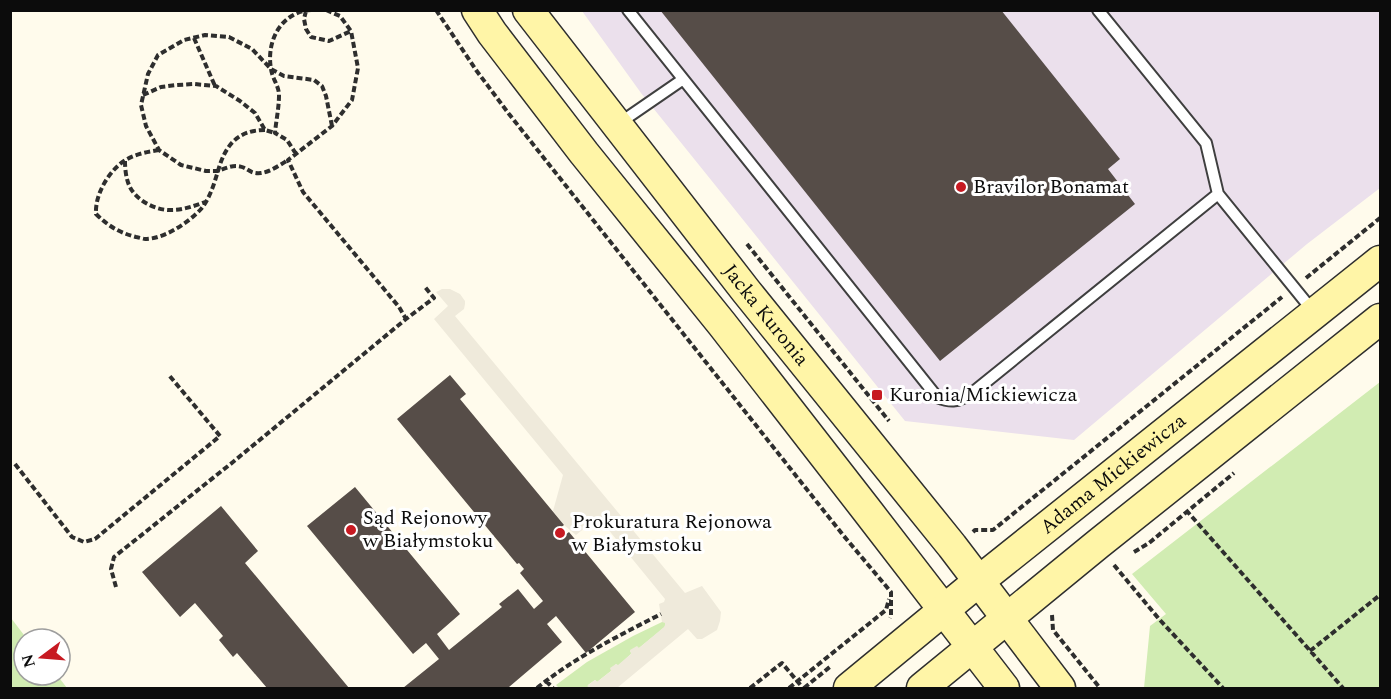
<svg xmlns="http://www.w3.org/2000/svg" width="1391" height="699" viewBox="0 0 1391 699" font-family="Spectral,serif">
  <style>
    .industrial { fill: #ebe0ec }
    .green { fill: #d1ecb2 }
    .plaza { fill: #efeadb }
    .building { fill: #564d48 }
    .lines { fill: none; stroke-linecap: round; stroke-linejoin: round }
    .lane-casing { stroke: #3f3f3f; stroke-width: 14 }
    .secondary-casing { stroke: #2e2e2e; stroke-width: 33 }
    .path { stroke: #2e2e2e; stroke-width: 4; stroke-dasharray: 6 3; stroke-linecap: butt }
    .lane { stroke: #fff; stroke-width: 10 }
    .secondary { stroke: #fff5a7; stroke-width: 30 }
    .poi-dot { fill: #c71a22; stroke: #fff; stroke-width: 2 }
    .labels { text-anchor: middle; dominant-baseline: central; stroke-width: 6; stroke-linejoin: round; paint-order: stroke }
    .poi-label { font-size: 20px; fill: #0c0c0c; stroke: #fff; text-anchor: start }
    .street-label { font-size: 20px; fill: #0c0c0c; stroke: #fff }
  </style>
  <rect width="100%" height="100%" fill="#fffbec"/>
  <path class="industrial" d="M582 11H1380V188L1307 244 1074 440 905 421 641 93Z"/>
  <path class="green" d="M1380 382V688H1144L1150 626 1166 614 1132 574Z
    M11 618 27 639H24V675H57L67 688H11Z
    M662 622H665V627L639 648 630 651 632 653 618 666 616 664 611 671 597 682 595 680 588 685 590 688H559L556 685 587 662 633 636Z"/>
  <path class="plaza" d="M442 289H450L460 294 465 301V304L464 309 455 316 685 593 702 586 721 612 720 621 717 630 702 639H697L688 629 617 688H590L587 686 595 680 597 682 611 671 610 668 616 664 618 665 631 654 630 650 637 646 639 648 664 627 665 625V623L662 622 659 604 664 602 665 599 598 517 576 535 564 525 553 511 563 475 434 319 448 306 436 292Z"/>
  <path class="building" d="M660 10H1001L1120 159 1108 169 1135 204 940 361Z
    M450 375 466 394 460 399 564 525 560 528 565 535 569 532 635 612 586 653 556 616 547 624 562 642 509 687 510 688H403L439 659 426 643 413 654 307 526 355 487 460 614 437 634 449 650 502 607 499 604 518 589 534 609 543 601 520 573 524 569 519 563 517 564 397 419Z
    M221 506 258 551 245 563 349 688H267L237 653 233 657 219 640 223 636 195 603 180 617 142 572Z"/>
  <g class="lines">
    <g class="lane-casing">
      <path id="lane" d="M628 10 937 397C952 403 958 401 971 394L1218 194
        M1098 10 1206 143 1218 194 1313 311
        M618 124 682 80"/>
    </g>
    <g class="secondary-casing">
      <g id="secondary">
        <path d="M477 10 492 33 584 153 722 324 869 513 1004 688"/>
        <path id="s1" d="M528 10 746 291 952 546 1060 688"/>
        <path id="s2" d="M849 688 979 581 1380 261"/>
        <path d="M922 688 1098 544 1380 319"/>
      </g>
    </g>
    <path class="path" d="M326 10 340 16 351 31 358 68 352 100 332 126 288 160 303 192 399 307 406 319
      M436 10 476 70 509 114 843 535 891 592V616L890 618
      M306 11 304 19 306 29 311 37 329 41 351 31
      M194 38 215 86
      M143 95 161 87 177 85 194 84 216 86 240 101 255 113 265 130 275 133
      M265 130C237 130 225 146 218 171 226 168 234 164 242 167 250 170 251 174 261 173 270 172 280 165 288 160
      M159 150C146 152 130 155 120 164 106 176 95 196 96 214 108 226 120 233 136 237 137 237 144 239 145 239 164 239 188 223 201 209 210 198 214 184 218 171H206L181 165 159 150 146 126 141 105 148 74 158 55 184 40 205 35 229 37 252 49 271 69 284 76 314 80 322 86 326 96 332 126
      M296 154 287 140 275 133C276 121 279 108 279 95 279 86 272 78 271 69 266 41 281 12 311 10
      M125 161C125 169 126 178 129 185 135 200 156 211 172 210 183 210 194 206 205 202
      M747 244 889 421
      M1306 278 1380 218
      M15 464 72 537 84 542 95 539 220 436 168 374
      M1186 510 1343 688
      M973 532 975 530H993L1282 297
      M1134 552 1149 543 1234 473
      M1114 565 1159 619 1223 688
      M116 587 111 569 114 557 233 462 406 319 434 298 425 287
      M1052 615 1053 630 1100 688
      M1310 651 1380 595
      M546 681 553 688
      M537 688C574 658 618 636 661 614
      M750 688 782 663 803 688
      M789 688 886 610 889 599
      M804 688 831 666"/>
    <use href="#lane" class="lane"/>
    <use href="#secondary" class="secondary"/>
  </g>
  <g class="poi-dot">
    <circle cx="961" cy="187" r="6"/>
    <rect x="871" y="389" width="12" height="12" rx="3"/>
    <circle cx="351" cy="530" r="6"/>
    <circle cx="560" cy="533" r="6"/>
  </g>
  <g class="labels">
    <g class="poi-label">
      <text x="973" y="187">Bravilor Bonamat</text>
      <text x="889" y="395">Kuronia/Mickiewicza</text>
      <text x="363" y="518">Sąd Rejonowy<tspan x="363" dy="23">w Białymstoku</tspan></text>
      <text x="572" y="522">Prokuratura Rejonowa<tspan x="572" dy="23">w Białymstoku</tspan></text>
    </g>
    <g class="street-label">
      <text stroke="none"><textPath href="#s1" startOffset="387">Jacka Kuronia</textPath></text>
      <text stroke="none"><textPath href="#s2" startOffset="340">Adama Mickiewicza</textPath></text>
    </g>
  </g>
  <rect width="1391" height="699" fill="none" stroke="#0c0c0c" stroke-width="24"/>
  <g transform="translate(42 657) rotate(254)"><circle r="28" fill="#ffffff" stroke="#9e9e9e" stroke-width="1.5"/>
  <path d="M0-4.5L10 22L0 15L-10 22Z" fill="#c71a22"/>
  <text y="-9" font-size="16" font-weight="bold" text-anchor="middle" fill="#0c0c0c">N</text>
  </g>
</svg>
